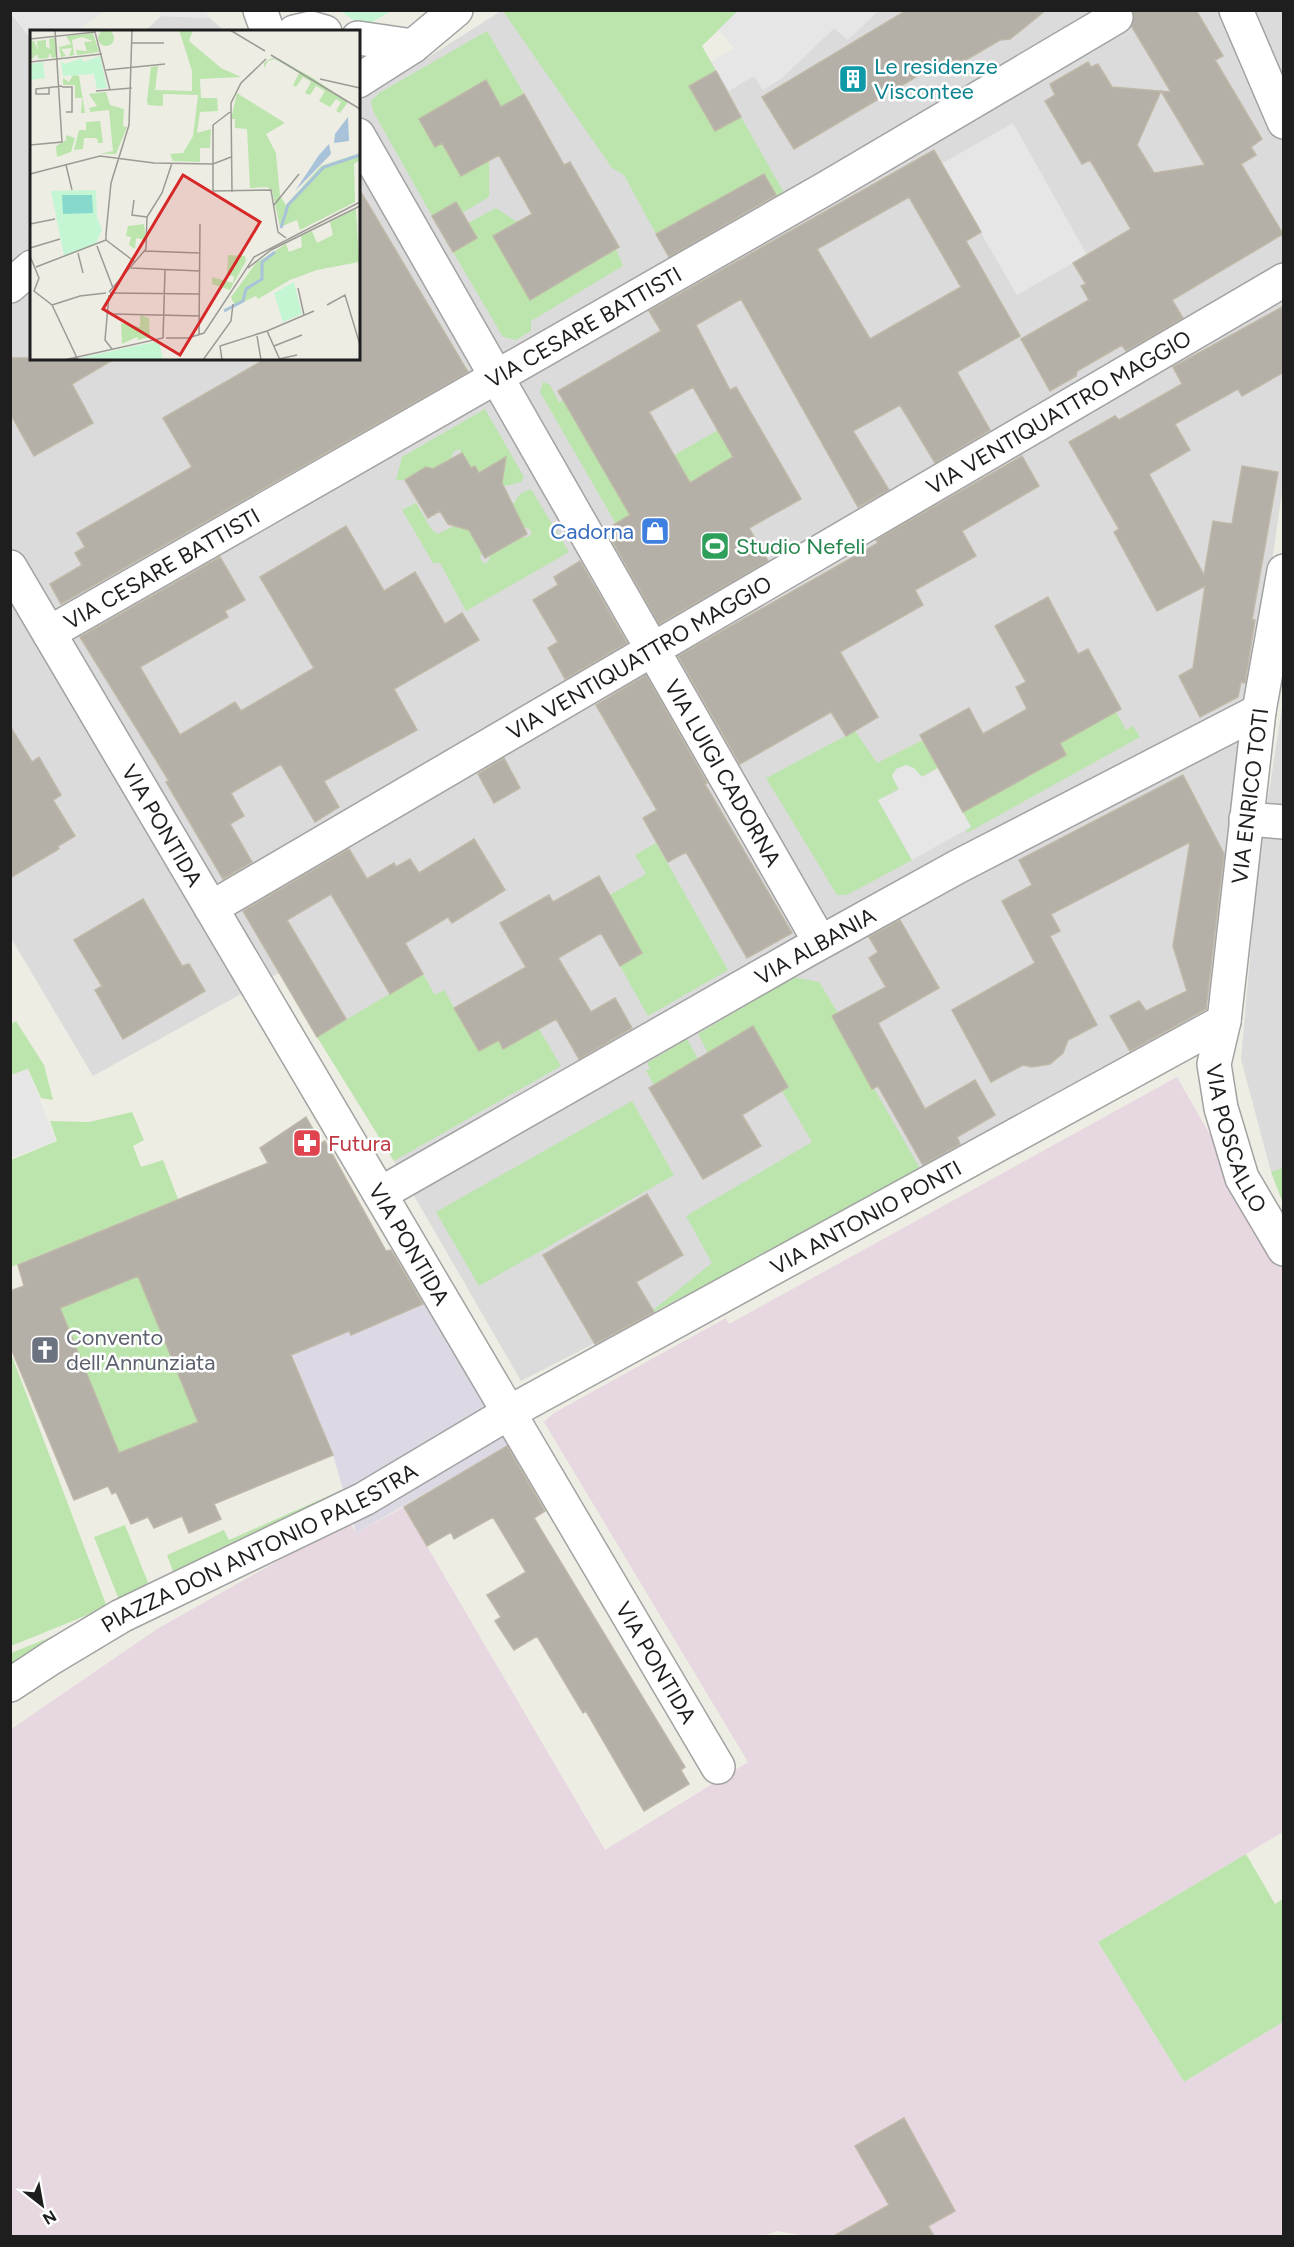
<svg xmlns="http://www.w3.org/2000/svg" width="1294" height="2247" viewBox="0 0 1294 2247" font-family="Figtree,sans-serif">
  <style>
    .residential { fill: #dcdbdb }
    .industrial { fill: #e7d7e0 }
    .grass { fill: #bbe5ad }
    .park { fill: #c4f6d4 }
    .parking { fill: #e6e6e6 }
    .plaza { fill: #dcd9e4 }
    .building { fill: #b4b0a7; stroke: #bfb8a8; stroke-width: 1.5; fill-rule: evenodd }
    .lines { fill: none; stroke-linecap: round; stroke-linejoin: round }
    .minor-casing { stroke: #a2a2a2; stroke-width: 36 }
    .minor { stroke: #fff; stroke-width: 33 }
    .labels { text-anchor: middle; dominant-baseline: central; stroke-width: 5; stroke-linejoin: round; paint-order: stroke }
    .culture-label { font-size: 22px; fill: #0d838f; stroke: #fff; text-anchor: start }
    .street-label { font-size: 22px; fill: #1e1e1e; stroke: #fff }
    .shop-label { font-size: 22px; fill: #366cbe; stroke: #fff; text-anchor: end }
    .leisure-label { font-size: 22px; fill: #27864d; stroke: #fff; text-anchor: start }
    .health-label { font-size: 22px; fill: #be3a42; stroke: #fff; text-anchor: start }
    .worship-label { font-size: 22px; fill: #5b616d; stroke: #fff; text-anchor: start }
    .inset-river { fill: none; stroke: #a7c2d9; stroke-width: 3 }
    .inset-road { fill: none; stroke: #9b9a95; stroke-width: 1.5 }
    .view { fill: #d62828; fill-opacity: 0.15; stroke: #d62828; stroke-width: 3 }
    .inset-edge { fill: none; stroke: #1e1e1e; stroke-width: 3 }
  </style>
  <rect width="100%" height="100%" fill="#eeede4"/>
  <path class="residential" d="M501 11H738L701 46 729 90 754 75 763 90 783 77 834 28 848 39 878 11H1283L1284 479 1254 684 1221 1014 927 1173 521 1381 394 1161 279 973 93 1076 11 938 10 12 31 39 32 358H358L359 101Z
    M161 16 210 18 224 31 144 32Z
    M1283 701V1203L1271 1172 1241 1059 1259 857Z"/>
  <path class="industrial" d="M1177 1077 1283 1263V1832L1098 1942 1184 2082 1283 2022V2236H806L777 2231 763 2236H11L10 1730 157 1629 349 1521 356 1533 404 1507 605 1850 748 1762 544 1422 554 1413 726 1318 729 1324Z"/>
  <path class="grass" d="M503 11H738L702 46 716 71 689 86 715 131 741 117 786 196 779 200 764 174 656 234 624 175 612 168Z
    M487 31 524 94 501 107 486 80 419 119 435 147 442 143 461 176 489 161V197L462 213 456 203 432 216 373 111 371 101 379 93Z
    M496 208 517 222 530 300 569 277 564 267 616 249 623 266 531 321V331L516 340 503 337 453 252 476 238 468 223Z
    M543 382 550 385 559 402 563 401 615 489 718 430 734 457 616 524 540 392Z
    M485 409 524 477 521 482 501 487 495 464 479 473 475 466 471 468 459 449 453 452 451 459 433 469 426 467 405 480H396L402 457Z
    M531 489 569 552 466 611 440 563H433L402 510 416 503 432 530 438 534 460 523 469 530 482 553 480 558 484 564 489 561 490 554 522 537 526 538 532 534 529 528 523 527 511 507 520 494Z
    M1116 712 1126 730 1133 726 1140 737 967 833 966 830 971 827 963 812 1066 755 1060 743Z
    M855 731 877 763 923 740 938 768 878 800 912 860 847 895H837L766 778Z
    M656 843 728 970 648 1016 620 966 642 953 629 930 603 899 646 874 635 855Z
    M423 974 435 995 444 990 479 1051 499 1040 504 1049 539 1029 561 1066 394 1161 317 1037Z
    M793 977 819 982 838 1013 833 1017 922 1172 654 1312 653 1310 712 1263 686 1216 812 1142 782 1091 788 1087 753 1027 708 1053 698 1034Z
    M16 1021 44 1065 53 1100 41 1098 28 1069 11 1075V1024Z
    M687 1039 698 1059 654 1085 646 1071 650 1068 647 1063Z
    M632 1101 674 1175 479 1286 436 1212Z
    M132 1112 144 1140 133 1146 141 1167 163 1160 178 1199 11 1267V1160L57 1141 50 1121 89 1122Z
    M1283 1168H1284L1283 1203 1271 1172Z
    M138 1276 198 1422 119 1453 60 1308Z
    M10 1351 107 1607 11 1646H10Z
    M344 1489 346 1493 175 1577 167 1555 224 1530 229 1540Z
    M125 1525 151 1590 120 1602 94 1537Z
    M91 1621 11 1677V1653Z
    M1246 1854 1275 1904 1283 1899V2022L1184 2082 1098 1942Z"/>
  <path class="park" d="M340 11H391L364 27Z"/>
  <path class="parking" d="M11 10H105V11L76 31 32 32 31 39Z
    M157 11H205L210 18 161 16Z
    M738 11V10L878 11 848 40 834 28 783 77 763 90 754 76 729 91 711 62 734 48 718 30Z
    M1013 123 1087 255 1017 295 941 164Z
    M906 765 914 768 922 777 938 768 971 827 912 860 878 800 899 790 892 776 896 769Z
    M28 1069 56 1141 11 1158V1075Z"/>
  <path class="plaza" d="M426 1303 513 1443 356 1533 333 1455 292 1355 349 1331 351 1335Z"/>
  <path class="building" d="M907 10H1046L1010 39 1000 40 966 60 943 61 794 149 762 97Z
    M1133 10H1196L1223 56 1215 60 1262 139 1251 147 1256 155 1241 164 1283 234 1172 300 1183 318 1126 351 1122 345 1077 371 1076 376 1050 391 1021 339 1089 300 1081 286 1086 284 1073 263 1131 229 1090 160 1082 164 1045 101 1055 95 1050 84 1088 62 1091 67 1098 64 1112 87 1171 92 1132 27ZM1161 91 1205 165 1154 173 1137 145Z
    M716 71 741 117 715 131 689 86Z
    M486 80 501 107 524 94 564 165 570 162 619 247 530 300 493 236 532 214 499 155 461 176 442 143 435 147 419 119Z
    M934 150 981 232 966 241 1020 336 957 372 990 430 935 463 900 405 853 431 889 490 858 507 741 299 696 325 730 390 736 387 801 499 749 528 768 561 659 624 613 542 617 539 610 527 630 515 558 391 661 331 649 311ZM909 197 961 287 870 339 817 249ZM693 387 733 457 690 483 649 412Z
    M764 174 776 195 669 257 656 234Z
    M358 187 468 372 61 604 50 584 82 565 75 553 85 547 77 533 192 467 163 418 267 358H358Z
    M456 202 477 238 453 252 432 216Z
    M1284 306V372L1242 396 1238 389 1175 424 1190 450 1149 474 1204 575 1213 521 1232 524 1242 466 1278 472 1252 620H1255L1245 683 1241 682 1238 697 1200 717 1179 676 1193 668 1205 586 1157 611 1114 532 1119 529 1069 442 1115 416 1119 420 1182 384 1173 367Z
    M10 358H116L72 384 93 423 34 456 10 413Z
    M462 453 471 468 475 466 479 473 506 457 502 483 527 534 485 558 469 530 448 524 440 511 428 518 405 480 426 467 433 469Z
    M1022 456 1039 486 962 531 976 556 915 590 923 605 840 652 878 717 846 736 831 712 740 764 678 656 878 543 876 540Z
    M346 526 384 591 415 572 445 624 462 613 479 640 394 689 417 730 324 781 339 807 315 822 281 764 231 793 244 816 230 824 252 862 223 879 166 782 169 781 80 637 220 557 245 600 225 611 228 617 140 667 180 735 235 702 241 711 314 668 260 577Z
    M580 561 627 643 565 679 548 648 558 642 533 600 558 585 554 577Z
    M1048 597 1078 654 1088 649 1121 709 1060 743 1066 755 963 812 920 735 969 708 983 734 1027 709 1016 687 1026 682 995 626Z
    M646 675 707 783 705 784 792 933 747 958 686 852 668 862 643 818 657 810 596 705Z
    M10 726 32 762 39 757 61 795 53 800 75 836 58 846 59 849 10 878Z
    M504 758 520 788 494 803 478 774Z
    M1183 775 1224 854 1206 1009 1130 1051 1110 1016 1139 1001 1146 1011 1187 991 1173 946 1190 842 1051 914 1060 931 1050 936 1097 1025 1068 1040 1063 1053 1050 1064 1032 1067 1023 1065 991 1082 952 1010 1035 963 1002 901 1032 885 1019 860Z
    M474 839 505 890 452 923 448 917 405 943 423 974 390 994 331 894 287 920 346 1019 317 1037 243 911 349 849 367 879 394 863 396 867 410 859 419 873Z
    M599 876 642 953 620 966 601 933 558 958 591 1012 615 998 632 1028 579 1059 556 1019 503 1049 499 1040 479 1051 454 1008 526 967 500 923 549 895 553 902Z
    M143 899 182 966 189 964 205 991 123 1039 95 990 102 986 74 940Z
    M900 920 939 988 878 1023 925 1109 975 1080 995 1115 957 1137 960 1144 923 1165 878 1086 872 1089 832 1016 886 987 869 958 878 952 869 937Z
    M753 1026 788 1087 742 1115 761 1146 703 1179 649 1088Z
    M306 1117 321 1143 325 1141 386 1251 391 1250 423 1304 351 1335 349 1331 291 1355 333 1455 214 1504 221 1519 189 1533 182 1516 154 1528 148 1517 131 1524 116 1492 112 1494 108 1486 74 1500 10 1346V1291L24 1286 18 1265 268 1163 260 1148ZM138 1276 198 1422 119 1453 60 1308Z
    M647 1194 683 1255 636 1282 654 1312 595 1344 543 1255Z
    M507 1446 545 1511 534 1518 685 1767 681 1770 689 1784 644 1811 586 1711 583 1713 537 1636 514 1650 495 1621 501 1617 487 1595 526 1572 493 1517 454 1539 451 1532 427 1546 404 1507Z
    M904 2118 955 2211 928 2226 934 2236H834L889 2205 855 2146Z"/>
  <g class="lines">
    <g class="minor-casing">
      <g id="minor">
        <path d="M260 10 268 32"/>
        <path d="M1236 10 1284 122"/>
        <path d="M294 32 311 28 325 32"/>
        <path d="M358 38 413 46"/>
        <path d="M358 81 413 46 456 10"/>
        <path id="s1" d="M358 135 820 942"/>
        <path d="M10 286 32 267"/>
        <path id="s2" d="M10 567 718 1767"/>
        <path id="s3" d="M1284 571 1259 711 1224 1021 1214 1064 1221 1108 1242 1178 1284 1249"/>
        <path id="s4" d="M49 633 828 187 1116 17"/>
        <path d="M1246 819 1284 822"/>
        <path id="s5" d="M211 908 1284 280"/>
        <path id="s6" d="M380 1194 807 950 957 867 1259 711"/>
        <path id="s7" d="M10 1685 51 1658 121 1616 364 1499 510 1412 1224 1021"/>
      </g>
    </g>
    <use href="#minor" class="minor"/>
  </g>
  <defs>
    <g id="building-square" transform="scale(1.5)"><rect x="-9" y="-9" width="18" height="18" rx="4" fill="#0f9aa8" stroke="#fff"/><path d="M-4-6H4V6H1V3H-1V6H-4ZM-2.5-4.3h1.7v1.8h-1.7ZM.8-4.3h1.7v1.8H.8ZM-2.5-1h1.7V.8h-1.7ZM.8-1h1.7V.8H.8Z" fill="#fff"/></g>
    <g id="shop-square" transform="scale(1.5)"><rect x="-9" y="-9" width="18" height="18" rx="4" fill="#3f7fe0" stroke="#fff"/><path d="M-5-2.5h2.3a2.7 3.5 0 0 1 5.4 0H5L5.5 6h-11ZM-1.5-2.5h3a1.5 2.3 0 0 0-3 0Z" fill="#fff"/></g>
    <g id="stadium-square" transform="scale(1.5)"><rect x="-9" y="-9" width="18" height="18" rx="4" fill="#2e9e5b" stroke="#fff"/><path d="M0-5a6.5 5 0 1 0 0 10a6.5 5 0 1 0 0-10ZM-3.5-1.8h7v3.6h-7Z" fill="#fff"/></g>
    <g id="pharmacy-square" transform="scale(1.5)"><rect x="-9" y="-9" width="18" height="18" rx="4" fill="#e0444e" stroke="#fff"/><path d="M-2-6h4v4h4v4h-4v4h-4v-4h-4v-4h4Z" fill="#fff"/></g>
    <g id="church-square" transform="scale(1.5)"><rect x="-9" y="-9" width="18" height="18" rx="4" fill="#6b7280" stroke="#fff"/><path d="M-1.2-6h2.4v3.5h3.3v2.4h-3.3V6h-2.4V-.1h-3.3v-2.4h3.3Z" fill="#fff"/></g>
  </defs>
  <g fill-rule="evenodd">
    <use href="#building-square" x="853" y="79"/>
    <use href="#shop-square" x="655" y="531"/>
    <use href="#stadium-square" x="715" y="546"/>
    <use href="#pharmacy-square" x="307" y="1143"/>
    <use href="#church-square" x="45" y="1350"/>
  </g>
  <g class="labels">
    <g class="culture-label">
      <text x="874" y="66">Le residenze<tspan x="874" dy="25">Viscontee</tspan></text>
    </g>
    <g class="street-label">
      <text stroke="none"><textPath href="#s4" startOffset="616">VIA CESARE BATTISTI</textPath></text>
      <text stroke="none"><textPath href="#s5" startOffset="982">VIA VENTIQUATTRO MAGGIO</textPath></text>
      <text stroke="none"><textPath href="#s4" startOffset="130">VIA CESARE BATTISTI</textPath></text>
      <text stroke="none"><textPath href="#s5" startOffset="496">VIA VENTIQUATTRO MAGGIO</textPath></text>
      <text stroke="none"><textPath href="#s1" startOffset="735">VIA LUIGI CADORNA</textPath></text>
      <text transform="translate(1250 796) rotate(-83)">VIA ENRICO TOTI</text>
      <text stroke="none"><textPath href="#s2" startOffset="300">VIA PONTIDA</textPath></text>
      <text stroke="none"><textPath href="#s6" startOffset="501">VIA ALBANIA</textPath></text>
      <text stroke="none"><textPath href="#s3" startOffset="576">VIA POSCALLO</textPath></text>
      <text stroke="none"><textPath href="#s7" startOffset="976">VIA ANTONIO PONTI</textPath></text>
      <text stroke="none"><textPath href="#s2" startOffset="786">VIA PONTIDA</textPath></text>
      <text stroke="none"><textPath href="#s7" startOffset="285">PIAZZA DON ANTONIO PALESTRA</textPath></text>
      <text stroke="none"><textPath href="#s2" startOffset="1272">VIA PONTIDA</textPath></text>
    </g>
    <g class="shop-label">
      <text x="634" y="531">Cadorna</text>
    </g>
    <g class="leisure-label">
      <text x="736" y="546">Studio Nefeli</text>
    </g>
    <g class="health-label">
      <text x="328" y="1143">Futura</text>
    </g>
    <g class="worship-label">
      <text x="66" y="1337">Convento<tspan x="66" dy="25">dell'Annunziata</tspan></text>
    </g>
  </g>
  <g transform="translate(30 30)">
    <rect width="330" height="330" fill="#eeede4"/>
    <path d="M68 8a8 8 0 1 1 16 0a8 8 0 1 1-16 0ZM149 0H163L159 11 191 38 211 47 170 49 171 68H187L188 81 170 82 167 103 181 99 180 118H170V132L143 131 140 124 153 123 163 106 168 65 133 64V76L118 75 117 70 121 37 128 36 125 60 162 61V41ZM63 3 69 22 47 25 46 20 57 21 54 12 63 11 52 7 42 10 44 25 39 26 42 18 31 19 36 26 31 27 29 17 41 14 36 6ZM25 8 27 27 22 28 20 23 18 28 9 29 7 24 1 30 0 11H4L8 20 7 11 16 10V17L20 19 19 9ZM243 28 249 29 283 48 318 72 310 83 306 81 311 72 306 69 300 77 289 71 295 61 286 56 280 65 275 63 281 52 273 47 266 57 263 55 269 43 245 29 238 31 234 38V33L238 30ZM43 45 49 46 55 83H51L52 68H45V55H33V48L39 52ZM76 62 80 75 94 79 93 96 97 97 86 124H70L83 121 79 80 60 82 59 78 67 76 59 64ZM207 63 255 93 236 104 246 123 250 166 256 175 291 136 330 123V130L324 134 325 172 270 200 267 190 250 197 242 160 237 157 220 158 217 99 205 98V89H201ZM70 91 73 113H68L67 108H54L53 119 44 120 49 100H56V92ZM36 105 45 108 41 122 27 127 26 116 36 110ZM326 179 329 232 287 240 260 250 228 269 226 266 205 276 201 267 226 233 256 214 259 222 272 217 271 206 282 201 287 213 303 205 300 192ZM114 194 116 210 106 208 105 219 99 215 101 207 96 206 98 196ZM198 225 215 226 216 231 200 260 182 254V247L203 253 204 246 197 245ZM110 285 119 288 120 307 108 310 107 307 92 314 91 293 110 297Z" fill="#bbe5ad"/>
    <path d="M70 26 77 58 67 59 64 44 33 46 31 31 35 34 52 28 53 32ZM13 32 15 48 0 50V34ZM66 160 67 187 72 200 66 213 34 226 21 161ZM264 252 272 284 253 292 244 263ZM129 311 133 330 50 328Z" fill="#c4f6d4"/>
    <path d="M32 165H62L63 183 33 184Z" fill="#87d9cd"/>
    <path d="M318 87 319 111 304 113 305 104ZM299 114 301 124 265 161 289 125Z" fill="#a7c2d9"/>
    <path class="inset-river" d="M251 198 258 175 294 137 330 125M194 281 213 271 216 259 232 249V232L245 222"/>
    <path class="inset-road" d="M102 0 99 95 81 153 76 204V210L105 232M200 0 235 21M0 9 65 2 80 60M102 13H134M241 25 330 79M0 32 72 24M76 40 135 34M290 49 330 58M19 57V64H6V59L24 57 32 56M32 57H42V82H36M66 61 102 58M200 82 183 95V161L241 160 248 202 256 208M0 115 32 112 25 0M36 135 42 160M0 144 70 126 124 133 183 134 201 127M202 162 201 73 211 53 236 29M104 170 102 185 117 187M244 175 269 144M0 194 25 189M67 216 83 258M0 218 30 209M114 221 170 223M48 223 53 243M0 226 9 248 4 261 22 275 48 330M6 237 76 210M101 238 170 241M218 238 241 220 330 176M268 258 274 285M79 262 116 219 117 187 132 163 142 133M80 263 170 264M79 265 75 310 82 319M22 275 50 266 76 263M297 275 315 265 330 315M84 284 170 286M237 301 284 281M169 305 170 194M227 306 231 330M136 308H158L174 303 224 227 330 172M244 316 272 305M249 329 267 325M34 330 133 308 135 240M173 330 201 291 203 274M192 330 190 316 237 301 250 330"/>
    <path class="view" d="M153 145 230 192 150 325 73 279Z"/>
    <rect width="330" height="330" class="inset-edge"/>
  </g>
  <rect width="1294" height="2247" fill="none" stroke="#1e1e1e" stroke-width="24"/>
  <g transform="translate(42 2205) rotate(149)" stroke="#ffffff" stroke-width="4.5" paint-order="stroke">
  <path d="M0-4.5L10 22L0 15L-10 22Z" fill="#1e1e1e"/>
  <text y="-9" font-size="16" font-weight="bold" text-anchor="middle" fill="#1e1e1e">N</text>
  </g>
</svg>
